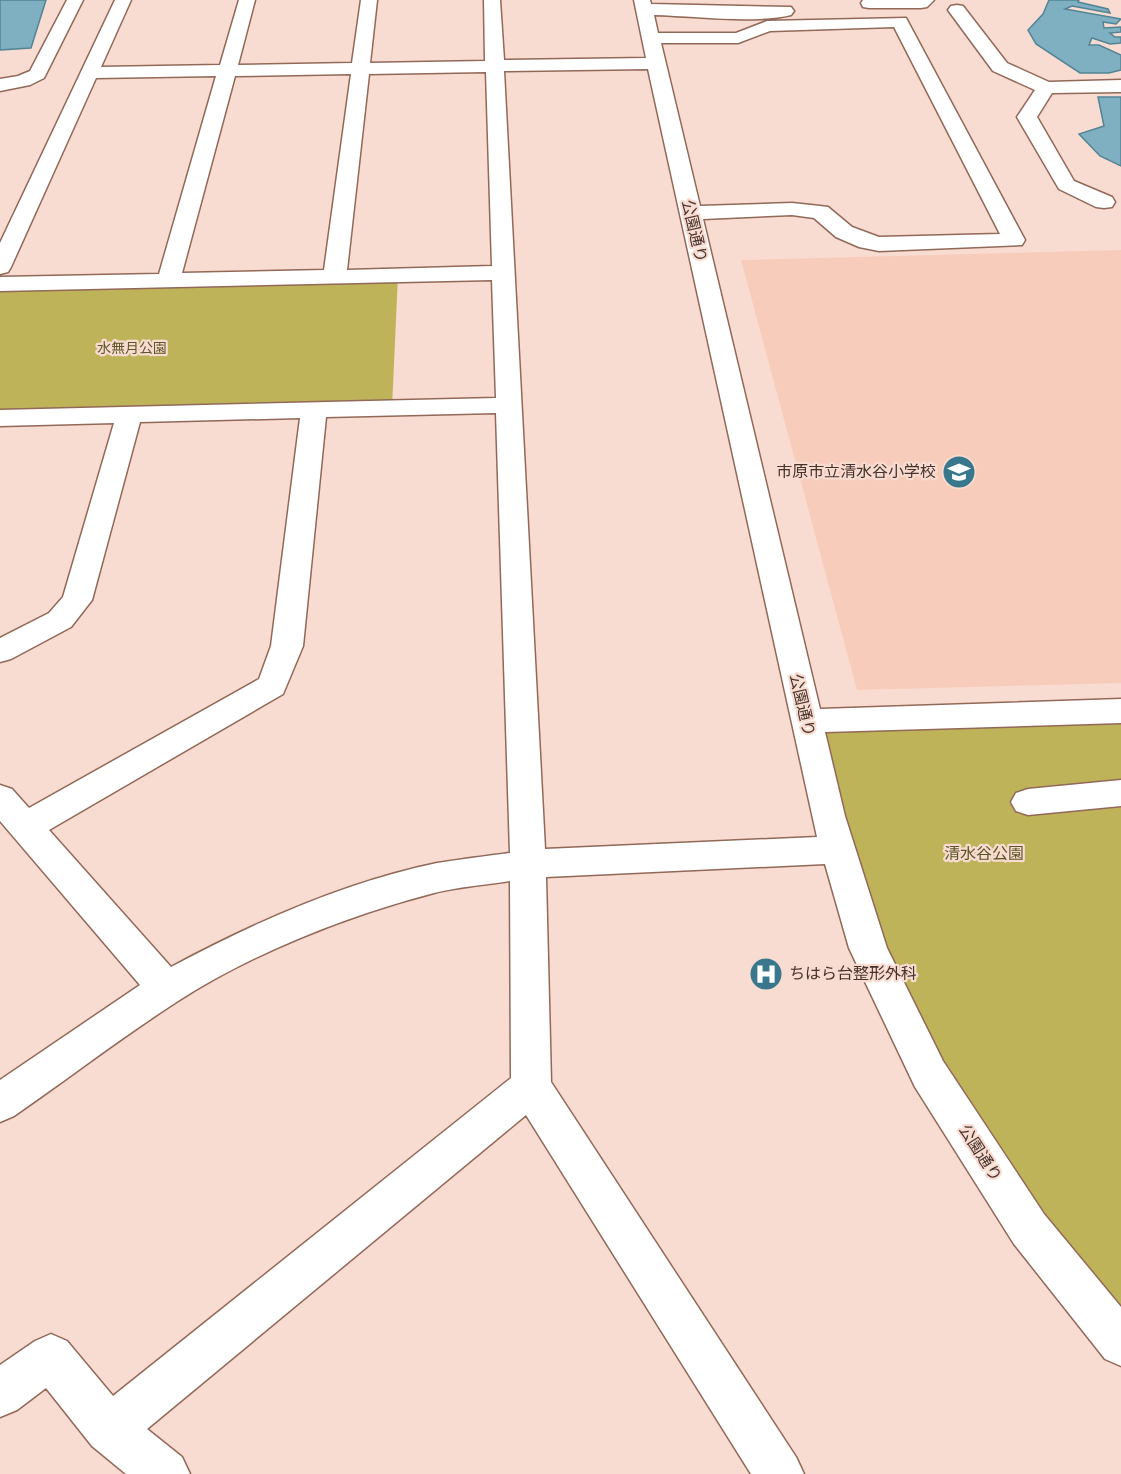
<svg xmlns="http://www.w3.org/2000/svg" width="1121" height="1474" viewBox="0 0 1121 1474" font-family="'Varela Round','Noto Sans JP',sans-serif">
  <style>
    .built { fill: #f8ccbb }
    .green { fill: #bfb35a }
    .building { fill: #7eb0c2; stroke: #528495; stroke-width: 1.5 }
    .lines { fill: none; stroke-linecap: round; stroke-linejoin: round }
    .minor-casing { stroke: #926858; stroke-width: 3 }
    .minor { fill: #fff; fill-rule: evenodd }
    .labels { text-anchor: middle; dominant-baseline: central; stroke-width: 4.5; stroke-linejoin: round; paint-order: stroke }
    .far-park-label { font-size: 14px; fill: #5b5526; stroke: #f9dcd1 }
    .street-label { font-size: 16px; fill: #45322b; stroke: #f9dcd1 }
    .poi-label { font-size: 16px; fill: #45322b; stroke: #f9dcd1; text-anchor: end }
    .park-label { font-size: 16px; fill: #5b5526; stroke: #f9dcd1 }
  </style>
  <rect width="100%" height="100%" fill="#f9dcd1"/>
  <path class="built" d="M1121 250V683L857 690 741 260Z"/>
  <path class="green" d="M398 275 392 408 0 418V284Z
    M1121 711V1338L929 1074 806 721Z"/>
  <path class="building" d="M0 0H46L31 48 0 50Z
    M1049 0H1079L1078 2 1108 9 1110 13 1072 6 1065 9 1121 19 1116 24 1103 22 1104 28 1121 27V32L1110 33 1115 37H1121V43L1110 44 1092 38 1089 45H1099L1121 55V70L1109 73H1080L1036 44 1028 30 1043 14Z
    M1098 97H1121V166L1100 156 1079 134 1104 126Z"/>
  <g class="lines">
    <g class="minor-casing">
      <path id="minor" d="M67 0H83L44 78 30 85 0 91V79L18 76 30 71Z
        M115 0H131L101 67 220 65 239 0H255L238 65 352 63 361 0H377L370 63 485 61 484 0H500L504 60 646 58 634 0H650L651 4 791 7 794 11 791 15C755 24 693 16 654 15L658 33H736L767 21 906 18 1025 240 1022 245 879 251 859 247 836 237 814 218 792 215 703 219 820 709 1121 699V723L825 732 845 816 887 948 943 1061 1044 1214 1121 1307V1366L1105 1359 1014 1244 915 1087 849 948 825 864 546 877 551 1082 796 1457 804 1474H751L526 1115 147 1429 182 1457 190 1474H126L92 1446 46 1388 17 1410 0 1417V1365L35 1341 51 1334 67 1341 113 1396 511 1078 510 881C485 885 458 887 434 893 349 915 252 953 178 1001 122 1037 69 1078 14 1116L0 1122V1080L140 985 0 821V785L12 789 29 808 259 679 271 646 300 418 140 422 92 600 71 627 11 659 0 662V638L49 613 63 597 114 423 0 426V410L496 398 492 280 0 291V277L159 274 216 76 96 78 11 267 8 272 0 274V243ZM894 27 1000 234 879 237 852 227 828 207 820 206 792 203 700 206 661 43H738L770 31ZM648 69 817 837 545 849 504 71ZM486 72 492 266 347 270 369 74ZM351 74 324 270 182 273 235 76ZM496 413 510 853C486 856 461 859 437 863 345 882 253 923 171 967L49 830 283 694 303 646 326 417Z
        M863 0H934L927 7 921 8H869L863 7 861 3Z
        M957 5 963 6 1007 63 1049 82 1121 80V92L1052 93 1037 117 1074 181 1112 197 1115 202 1112 207 1104 208 1096 207 1059 189 1017 117 1035 90 993 71 948 10 951 6Z
        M1121 780V806L1028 815 1016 811 1011 802 1016 793 1028 789Z"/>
    </g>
    <use href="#minor" class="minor"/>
  </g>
  <defs>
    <g id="school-disc" transform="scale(1.725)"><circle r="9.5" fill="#39788c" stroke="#f9dcd1"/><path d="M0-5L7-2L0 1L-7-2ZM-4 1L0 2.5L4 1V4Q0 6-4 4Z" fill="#fff"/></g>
    <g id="hospital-disc" transform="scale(1.725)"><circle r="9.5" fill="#39788c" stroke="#f9dcd1"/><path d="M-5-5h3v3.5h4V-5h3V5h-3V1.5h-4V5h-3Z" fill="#fff"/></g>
  </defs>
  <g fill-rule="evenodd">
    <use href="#school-disc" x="959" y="472"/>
    <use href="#hospital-disc" x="766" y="974"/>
  </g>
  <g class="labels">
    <g class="far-park-label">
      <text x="132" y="348">水無月公園</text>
    </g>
    <g class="street-label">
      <text transform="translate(694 231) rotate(77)">公園通り</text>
      <text transform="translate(802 705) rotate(77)">公園通り</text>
      <text transform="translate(980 1153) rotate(57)">公園通り</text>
    </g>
    <g class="poi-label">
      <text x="936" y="472">市原市立清水谷小学校</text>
      <text x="789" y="974" text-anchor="start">ちはら台整形外科</text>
    </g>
    <g class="park-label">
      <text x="984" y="854">清水谷公園</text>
    </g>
  </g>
</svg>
